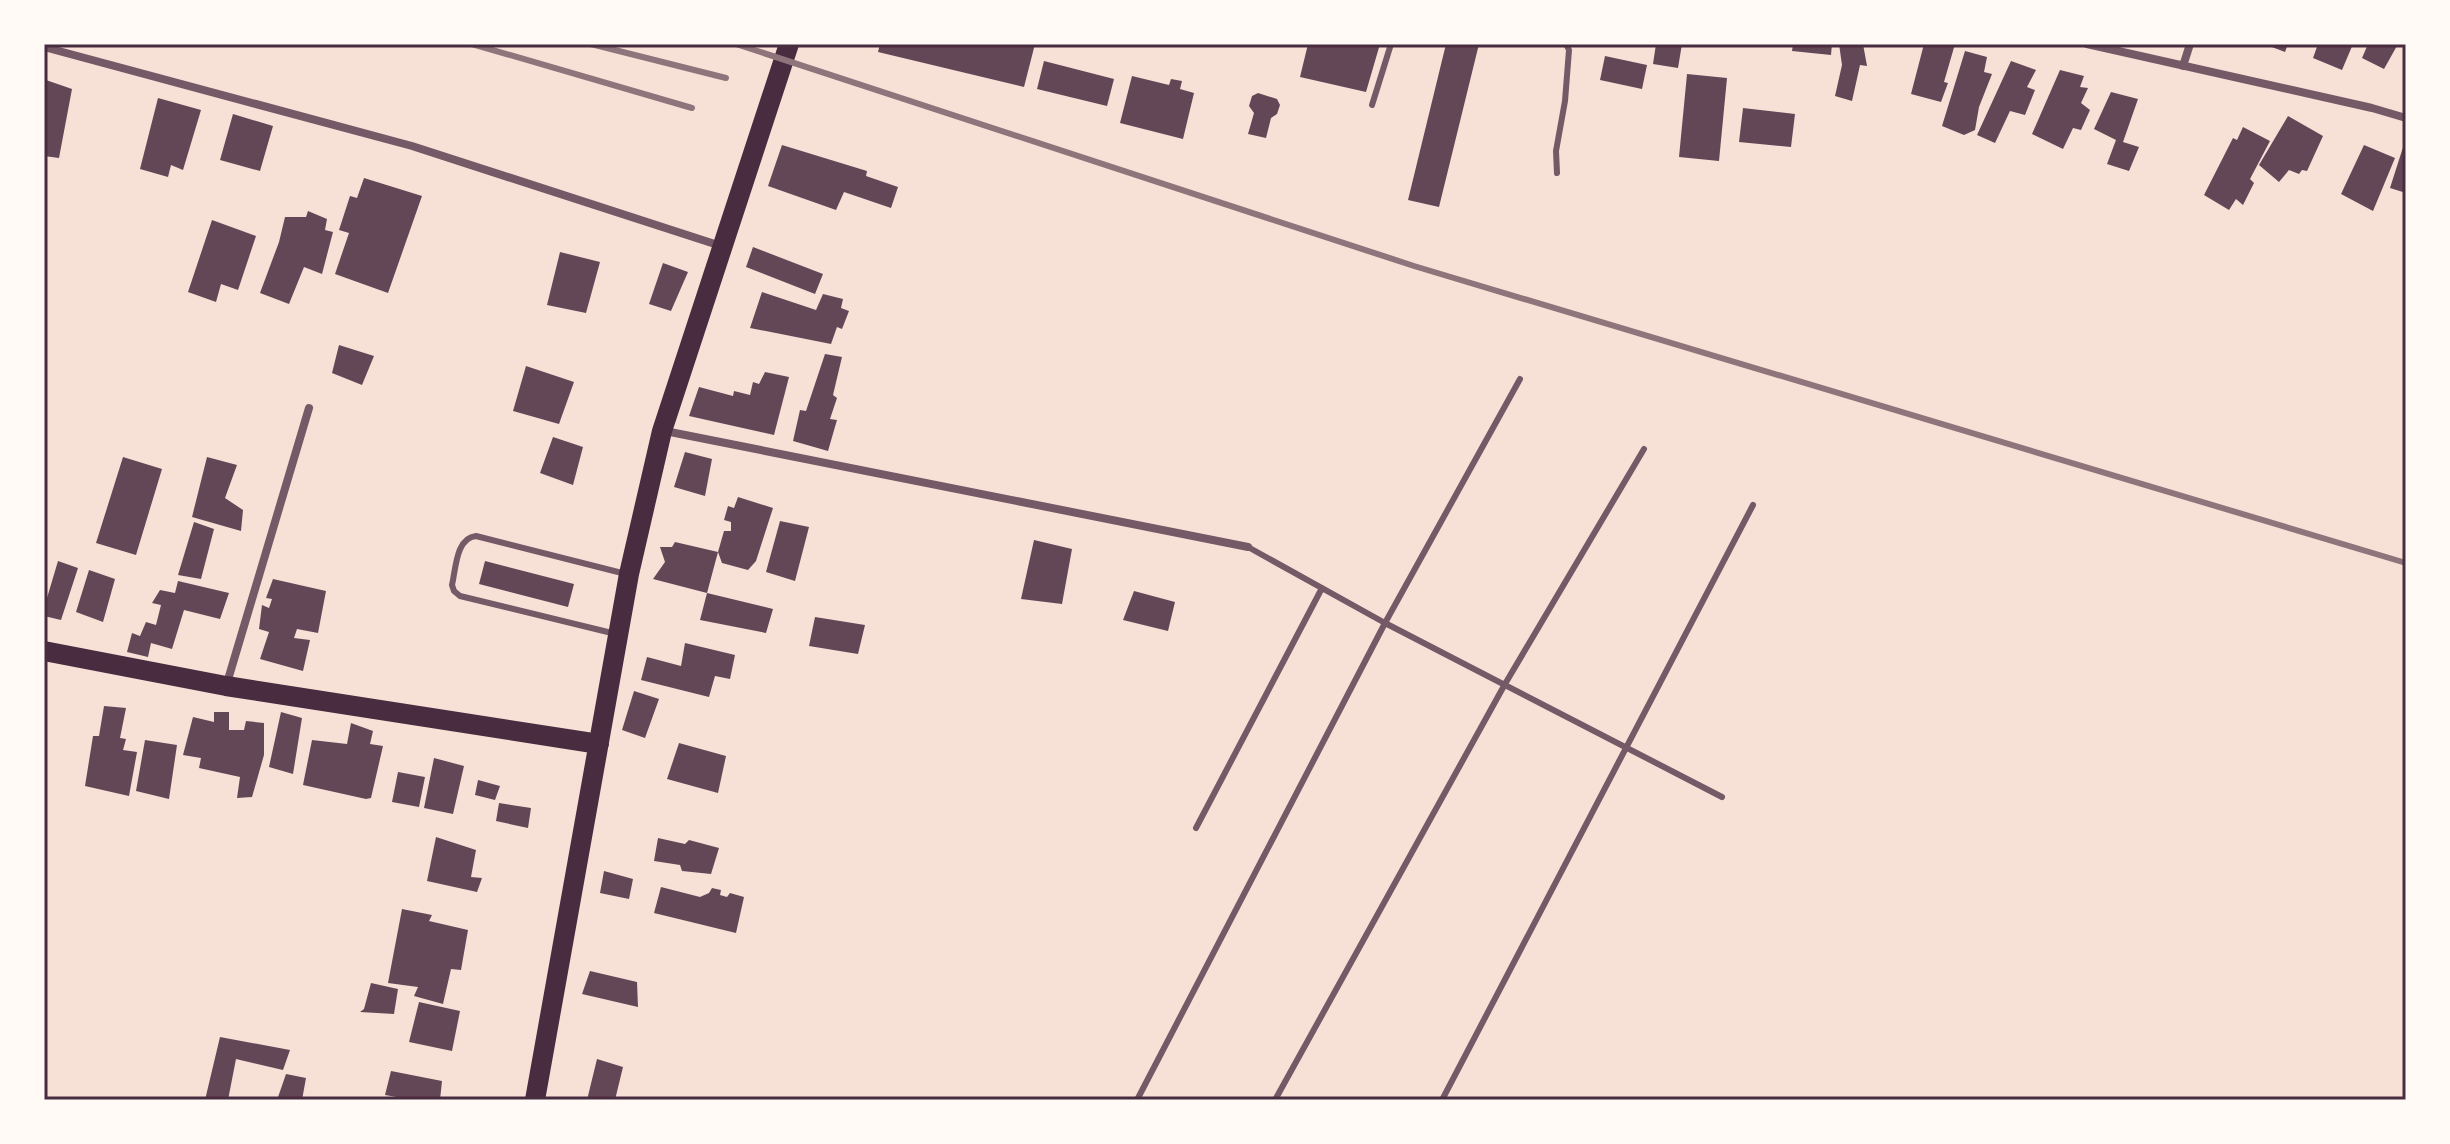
<svg xmlns="http://www.w3.org/2000/svg" width="2450" height="1144" viewBox="0 0 2450 1144" font-family="'Fira Sans',sans-serif">
  <style>
    .building { fill: #644757 }
    .lines { fill: none; stroke-linecap: round; stroke-linejoin: round }
    .service { stroke: #755966; stroke-width: 6 }
    .minor { stroke: #755966; stroke-width: 8 }
    .primary { stroke: #4a2c40; stroke-width: 20 }
    .rail { stroke: #8f747c; stroke-width: 6 }
    .neatline { fill: none; stroke: #4a2c40; stroke-width: 3 }
  </style>
  <rect width="100%" height="100%" fill="#f7e1d7"/>
  <path class="building" d="M880 44H1035L1024 87 878 52Z
    M1308 44H1380L1366 92 1300 77Z
    M1446 44H1479L1439 207 1408 200Z
    M1656 44H1682L1678 68 1653 64Z
    M1793 44H1832L1831 55 1792 51Z
    M1839 44H1863L1867 66 1860 65 1852 101 1835 96 1842 65Z
    M1924 44H1955L1944 82 1948 83 1941 102 1911 94Z
    M2264 44H2288L2285 52Z
    M2318 44H2353L2342 70 2313 58Z
    M2368 44H2398L2384 69 2362 58Z
    M1965 51 1987 57 1984 72 1992 74 1979 107 1975 130 1964 135 1942 126Z
    M1605 56 1647 65 1642 89 1600 80Z
    M1044 61 1114 79 1107 106 1037 89Z
    M2011 61 2036 70 2027 87 2035 90 2025 115 2010 111 1995 143 1977 135Z
    M2060 70 2084 76 2080 87 2088 88 2081 103 2090 110 2081 130 2073 128 2063 149 2032 134Z
    M1687 74 1727 78 1719 161 1679 157Z
    M1132 76 1169 85 1171 79 1182 81 1180 89 1194 93 1183 139 1120 123Z
    M46 80 72 89 59 158 44 156Z
    M2111 92 2138 99 2123 142 2139 147 2129 171 2107 164 2116 140 2094 129Z
    M1258 93 1277 99 1280 105 1277 114 1271 118 1266 138 1248 134 1254 113 1249 106 1252 96Z
    M158 98 201 110 183 170 171 165 168 177 140 169Z
    M1743 108 1795 114 1791 147 1739 142Z
    M233 114 273 126 260 171 220 160Z
    M2288 116 2323 136 2307 171 2302 170 2299 174 2289 170 2279 182 2259 165Z
    M2243 127 2270 141 2250 179 2254 183 2243 205 2236 199 2229 210 2204 195 2233 138 2237 140Z
    M2405 141H2406V193L2390 188Z
    M782 145 867 171 866 176 898 187 891 208 844 192 836 210 768 186Z
    M2364 145 2395 158 2373 211 2341 194Z
    M364 178 422 196 388 293 335 274 349 233 339 230 350 196 357 198Z
    M308 211 327 219 325 230 333 232 322 274 304 267 289 304 260 293 279 242 285 217H306Z
    M212 220 256 236 238 290 221 284 216 302 188 292Z
    M753 247 823 274 815 294 746 267Z
    M560 252 600 262 586 313 547 305Z
    M663 263 688 272 671 311 649 304Z
    M762 292 816 310 823 294 843 299 841 308 849 311 842 329 837 327 831 344 750 328Z
    M339 345 374 356 362 385 332 373Z
    M825 354 842 357 833 395 837 398 830 419 837 420 828 451 793 441 800 410 806 411Z
    M526 366 574 382 559 424 513 411Z
    M765 372 789 377 774 435 689 416 699 387 733 396 734 391 750 395 753 382 759 384Z
    M553 437 583 447 573 485 540 473Z
    M685 452 712 459 705 496 674 487Z
    M123 457 162 469 136 555 96 543Z
    M207 457 237 465 225 498 243 510 241 531 192 517Z
    M738 497 773 508 756 561 748 570 722 563 718 552 724 531H731V522L724 520 728 506 734 508Z
    M780 521 809 527 795 581 766 572Z
    M194 522 214 529 201 579 178 575Z
    M1034 540 1072 549 1062 604 1021 599Z
    M675 542 718 552 707 593 653 579 665 562 660 547H672Z
    M58 561 78 568 61 620 44 616V608Z
    M485 561 574 584 568 607 479 584Z
    M89 570 115 579 103 622 76 612Z
    M273 579 326 591 318 633 297 629 294 638 310 640 303 671 260 659 269 632 259 629 262 605 269 608 272 599 266 598Z
    M178 581 229 593 220 619 184 610 172 649 151 643 148 657 127 652 132 633 140 636 146 622 156 625 161 605 152 603 160 590 175 593Z
    M1134 591 1175 602 1168 631 1123 620Z
    M707 593 773 609 766 633 700 620Z
    M815 617 865 625 858 654 809 646Z
    M685 643 735 655 730 679 715 676 709 697 641 680 647 657 681 666Z
    M634 691 659 699 645 738 622 730Z
    M104 706 126 708 120 738 126 739 123 750 137 752 129 796 85 786 93 736H99Z
    M214 712H229V730H244L246 721 264 723V755L252 797 237 798 240 777 199 768 201 758 183 755 193 717 214 722Z
    M281 712 302 718 293 774 269 767Z
    M351 723 373 731 370 744 383 746 371 798 366 799 303 785 312 740 347 744Z
    M145 740 177 745 169 799 136 791Z
    M679 743 726 756 718 793 667 779Z
    M434 758 464 766 453 814 424 808Z
    M398 772 425 777 419 807 392 802Z
    M478 780 500 786 495 800 475 795Z
    M499 803 531 808 528 828 496 821Z
    M436 837 476 850 471 877 482 878 477 892 427 881Z
    M658 838 685 844 689 840 719 848 711 874 682 871 680 865 654 861Z
    M604 871 633 879 629 899 600 893Z
    M661 887 700 897 709 893 712 888 721 890 720 895 727 897 730 893 744 897 736 933 654 913Z
    M402 909 432 915 429 921 468 930 461 970 451 969 443 1004 414 996 418 987 388 983Z
    M590 971 637 982 638 1007 582 994Z
    M371 983 398 989 394 1014 360 1012 364 1009Z
    M419 1002 460 1011 452 1051 409 1042Z
    M220 1037 290 1050 283 1070 236 1059 228 1100H205Z
    M597 1059 623 1067 615 1100H587Z
    M391 1071 442 1081 440 1100H402V1098L385 1095Z
    M286 1074 306 1078 302 1100H277Z"/>
  <g class="lines">
    <path class="service" d="M1372 105 1391 44
      M1557 173 1556 151 1565 101 1569 50 1566 44
      M1248 547 1385 623 1722 797
      M616 634 460 596 454 591 452 585C456 568 456 538 476 536L626 574
      M1196 828 1322 588
      M1137 1100 1385 623 1520 379
      M1275 1100 1505 684 1644 449
      M1442 1100 1753 505"/>
    <path class="minor" d="M2087 44 2372 108 2406 118
      M44 47 412 146 721 246
      M2183 66 2190 44
      M665 431 1248 547
      M227 683 309 408"/>
    <path class="primary" d="M44 651 226 686 599 744
      M535 1100 629 574 662 431 789 44"/>
    <path class="rail" d="M472 44 692 108
      M591 44 726 78
      M736 44 1414 266 2406 563"/>
  </g>
  <rect width="2450" height="1144" fill="none" stroke="#fffaf5" stroke-width="92"/>
  <rect x="46" y="46" width="2358" height="1052" class="neatline"/>
</svg>
